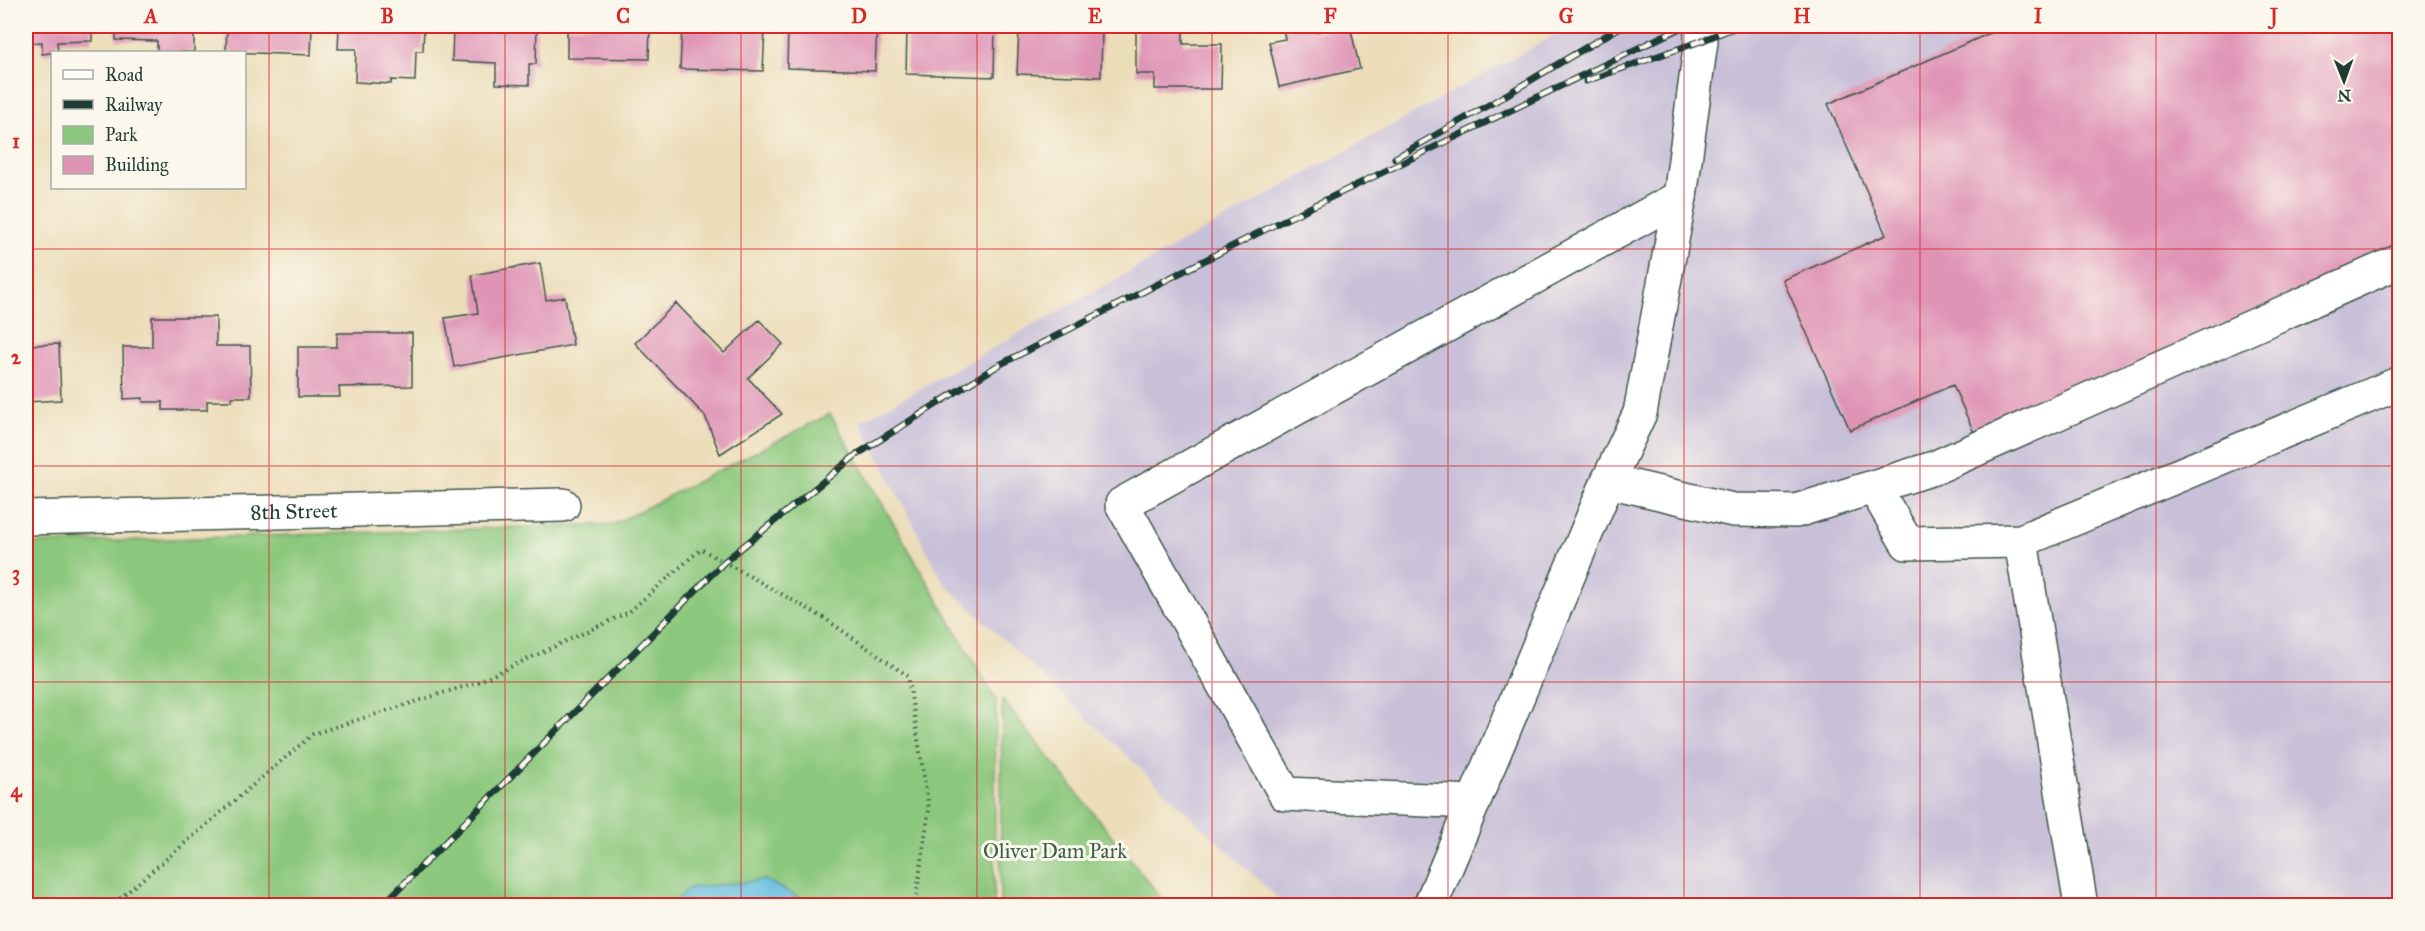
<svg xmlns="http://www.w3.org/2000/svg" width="2425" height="931" viewBox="0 0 2425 931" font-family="'IM FELL Great Primer',serif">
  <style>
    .industrial { fill: #c8bfd8 }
    .green { fill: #8bc77c; stroke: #558258; stroke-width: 1.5 }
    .water { fill: #63bee1; stroke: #417e8a; stroke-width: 1.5 }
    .building { fill: #df94b6 }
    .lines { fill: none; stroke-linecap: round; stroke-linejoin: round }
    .minor-casing { stroke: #3e5548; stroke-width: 36 }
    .path { stroke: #3e5548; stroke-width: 4; stroke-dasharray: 1.5 4.5; stroke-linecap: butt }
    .minor { stroke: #fff; stroke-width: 33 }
    .rail-casing { stroke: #1f3d34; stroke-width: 7 }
    .rail { stroke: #fbf7ec; stroke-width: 4.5; stroke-dasharray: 14; stroke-linecap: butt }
    .grid { fill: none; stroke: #d62828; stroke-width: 1.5; stroke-opacity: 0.55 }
    .labels { text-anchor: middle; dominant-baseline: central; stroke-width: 6; stroke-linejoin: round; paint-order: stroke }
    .street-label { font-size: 21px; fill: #1f3d34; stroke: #fbf7ec }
    .park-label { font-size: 21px; fill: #3a6046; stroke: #fbf7ec }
    .neatline { fill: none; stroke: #d62828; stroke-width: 2 }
    .grid-label { font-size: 20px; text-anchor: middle; font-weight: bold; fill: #d62828 }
  </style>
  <rect width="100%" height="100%" fill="#fbf7ec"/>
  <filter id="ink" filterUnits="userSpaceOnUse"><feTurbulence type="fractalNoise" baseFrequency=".0167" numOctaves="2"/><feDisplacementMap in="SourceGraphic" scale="12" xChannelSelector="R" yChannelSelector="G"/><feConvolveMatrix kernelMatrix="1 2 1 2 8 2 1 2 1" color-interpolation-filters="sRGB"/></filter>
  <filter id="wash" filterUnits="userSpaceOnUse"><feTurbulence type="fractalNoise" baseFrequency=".008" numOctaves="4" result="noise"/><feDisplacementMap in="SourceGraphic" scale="24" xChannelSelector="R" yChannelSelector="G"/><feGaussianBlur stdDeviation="1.35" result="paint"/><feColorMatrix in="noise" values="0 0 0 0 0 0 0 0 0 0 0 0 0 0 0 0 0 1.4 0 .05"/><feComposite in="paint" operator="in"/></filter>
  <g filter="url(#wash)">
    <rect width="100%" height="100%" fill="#ecddb9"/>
    <path class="industrial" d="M1571 26H2399V905H1285L944 583 860 422Z"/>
    <path class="green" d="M830 414 996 700 994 905H26V544L614 524Z
      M1002 699 1167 905H1000Z"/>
    <path class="water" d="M765 880 813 905H671L689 888Z"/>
    <g id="blocks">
      <path class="building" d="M26 26H92V41L57 42 58 52 42 54V42L26 43Z
        M116 26H194V52H157V41L116 40Z
        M227 26H312L311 55 226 52Z
        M339 26H424L423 51H416L415 81 391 80V84L355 82 356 49H338Z
        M453 26H537L536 64H529V85L496 84V63L452 61Z
        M567 26H650L649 59 567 58Z
        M682 26 765 28 763 71 680 69Z
        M788 26H877L875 71 787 68Z
        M907 26H995L994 77 906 74Z
        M1038 26H1102L1101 77 1017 74 1019 29H1038Z
        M1298 26H1313L1315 32 1350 26 1360 69 1279 87 1269 42 1285 39 1283 29Z
        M1455 26H1470L1462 33Z
        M2006 26H2400V248L1975 435 1953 385 1850 430 1783 280 1886 235 1828 104Z
        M1183 30V44H1222L1221 89H1155V74H1136V31Z
        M540 263 546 300 565 297 573 345 454 367 445 318 478 313 472 275Z
        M676 303 724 353 759 320 783 344 748 378 782 414 720 454 705 416 635 343Z
        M152 317H216V346H250L251 397H232V401H207V410H163V402H143V398L124 399 123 347H152Z
        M337 333H412V386L339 387 340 397H298V347H337Z
        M59 344 61 400 26 402V345Z"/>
    </g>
  </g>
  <g filter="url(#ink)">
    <use href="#blocks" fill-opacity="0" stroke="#3e5548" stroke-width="1.5"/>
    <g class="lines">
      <g class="minor-casing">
        <g id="minor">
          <path d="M1608 481 1733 510 1796 511 1934 468 2400 261"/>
          <path d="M1874 487 1907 543 2021 541 2400 383"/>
          <path id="s1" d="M26 518 563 505"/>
          <path d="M2021 541 2081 906"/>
          <path d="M1474 802 1285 794 1122 504 1680 197"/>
          <path d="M1430 906 1608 481 1640 413 1680 197 1701 41V26"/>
        </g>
      </g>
      <path class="path" d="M111 906 313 734 478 682 629 612 701 549 824 618 908 676 929 809 915 906"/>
      <use href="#minor" class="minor"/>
      <g class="rail-casing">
        <path id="rail" d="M1586 81 1701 41 1738 26
          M1395 158 1494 102 1622 26
          M382 906 724 562 856 455 997 366 1274 225 1684 26"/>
      </g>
      <use href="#rail" class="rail"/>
    </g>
  </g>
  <path class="grid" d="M269 26V906M505 26V906M741 26V906M977 26V906M1212 26V906M1448 26V906M1684 26V906M1920 26V906M2156 26V906M26 249H2400M26 466H2400M26 682H2400"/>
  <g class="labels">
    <g class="street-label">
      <text stroke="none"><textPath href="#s1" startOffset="268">8th Street</textPath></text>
    </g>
    <g class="park-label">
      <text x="1055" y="851">Oliver Dam Park</text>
    </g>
  </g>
  <rect width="2425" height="931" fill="none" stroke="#fbf7ec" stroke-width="66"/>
  <rect x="51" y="51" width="195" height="138" fill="#fbf7ec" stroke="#a3ada2" stroke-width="1.5"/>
  <rect x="63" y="70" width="30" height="9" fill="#ffffff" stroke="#a3ada2" stroke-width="1.5"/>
  <text x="105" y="81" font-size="18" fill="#1f3d34">Road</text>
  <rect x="63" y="100" width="30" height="9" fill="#1f3d34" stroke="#a3ada2" stroke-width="1.5"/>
  <text x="105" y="111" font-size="18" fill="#1f3d34">Railway</text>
  <rect x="63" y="126" width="30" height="18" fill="#8bc77c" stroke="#a3ada2" stroke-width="1.5"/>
  <text x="105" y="141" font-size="18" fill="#1f3d34">Park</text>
  <rect x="63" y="156" width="30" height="18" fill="#df94b6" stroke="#a3ada2" stroke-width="1.5"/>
  <text x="105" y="171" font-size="18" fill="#1f3d34">Building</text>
  <g transform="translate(2344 81) rotate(179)" stroke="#fbf7ec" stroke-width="4.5" paint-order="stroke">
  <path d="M0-4.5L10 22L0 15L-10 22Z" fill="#1f3d34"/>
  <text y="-9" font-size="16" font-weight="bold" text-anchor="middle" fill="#1f3d34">N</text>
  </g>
  <rect x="33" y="33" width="2359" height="865" class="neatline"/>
  <g class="grid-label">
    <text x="151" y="23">A</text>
    <text x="387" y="23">B</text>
    <text x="623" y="23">C</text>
    <text x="859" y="23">D</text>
    <text x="1095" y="23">E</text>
    <text x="1330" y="23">F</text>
    <text x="1566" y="23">G</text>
    <text x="1802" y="23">H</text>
    <text x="2038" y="23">I</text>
    <text x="2274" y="23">J</text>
    <text x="16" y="148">1</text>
    <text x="16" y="364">2</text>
    <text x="16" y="580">3</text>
    <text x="16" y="797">4</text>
  </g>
</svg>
